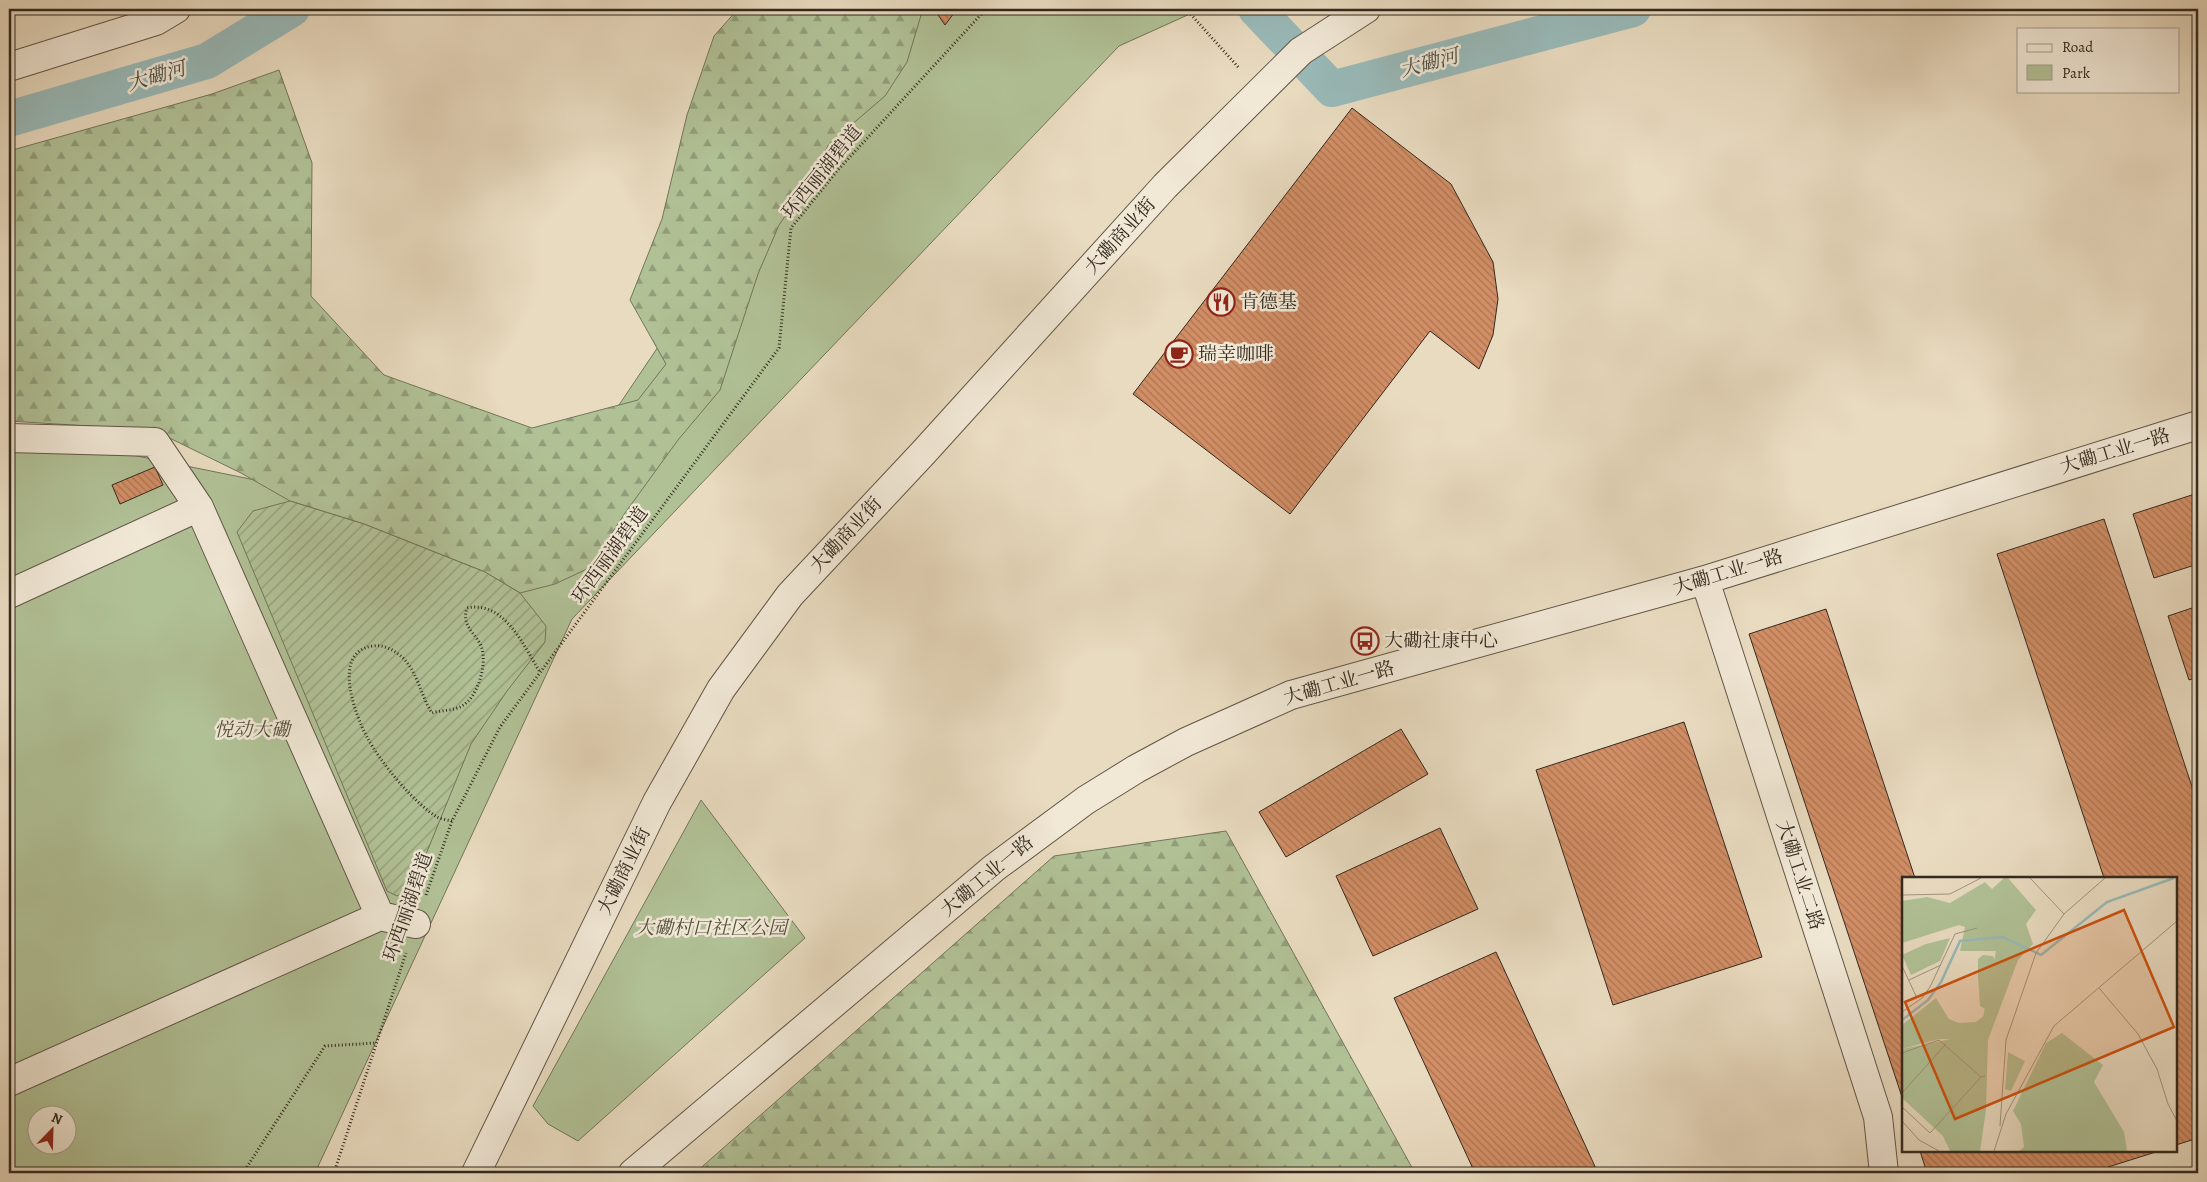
<svg xmlns="http://www.w3.org/2000/svg" width="2207" height="1182" viewBox="0 0 2207 1182" font-family="Alegreya,'Noto Serif SC',serif">
  <style>
    .green { fill: #b1c196; stroke: #72755a; fill-rule: evenodd }
    .forest { fill: url(#forest-firs); stroke: #72755a }
    .garden { fill: url(#garden-furrows); stroke: #72755a }
    .lines { fill: none; stroke-linecap: round; stroke-linejoin: round }
    .canal { stroke: #99bab9; stroke-width: 36 }
    .building { fill: url(#building-back-hatch); stroke: #33291f }
    .minor-casing { stroke: #605647; stroke-width: 30 }
    .path { stroke: #33291f; stroke-width: 3; stroke-dasharray: 1 2.5; stroke-linecap: butt }
    .minor { stroke: #f1e8d6; stroke-width: 28 }
    .labels { text-anchor: middle; dominant-baseline: central; stroke-width: 5; stroke-linejoin: round; paint-order: stroke }
    .street-label { font-size: 19px; fill: #33291f; stroke: #f1e8d6 }
    .poi-label { font-size: 19px; fill: #33291f; stroke: #f1e8d6; text-anchor: start }
    .park-label { font-size: 19px; font-style: italic; fill: #524f3d; stroke: #f1e8d6 }
    .water-label { font-size: 20px; font-style: italic; fill: #4c4d46; stroke: #f1e8d6 }
    .inset-river { fill: none; stroke: #99bab9; stroke-width: 2.5 }
    .inset-road { fill: none; stroke: #a09480; stroke-width: 1 }
    .view { fill: #cd520f; fill-opacity: 0.15; stroke: #cd520f; stroke-width: 2.5 }
    .inset-edge { fill: none; stroke: #33291f; stroke-width: 2.5 }
  </style>
  <defs>
    <pattern id="forest-firs" width="22" height="20" patternUnits="userSpaceOnUse" patternTransform="scale(1.25)"><rect width="22" height="20" fill="#b1c196"/><path d="M5 1l3.5 6h-7zM16 11l3.5 6h-7z" fill="#919d7a"/></pattern>
    <pattern id="garden-furrows" width="10" height="10" patternUnits="userSpaceOnUse" patternTransform="scale(1.25)"><rect width="10" height="10" fill="#b1c196"/><path d="M-1 1l2-2M0 10L10 0M9 11l2-2" fill="none" stroke="#919d7a"/></pattern>
    <pattern id="building-back-hatch" width="6" height="6" patternUnits="userSpaceOnUse" patternTransform="scale(1.25)"><rect width="6" height="6" fill="#d28e65"/><path d="M-1 5l2 2M0 0l6 6M5-1l2 2" fill="none" stroke="#ab7453"/></pattern>
  </defs>
  <rect width="100%" height="100%" fill="#e9dbc0"/>
  <filter id="stains"><feTurbulence type="fractalNoise" baseFrequency=".004" numOctaves="4"/><feColorMatrix values="0 0 0 0 .2 0 0 0 0 .09 0 0 0 0 .02 0 0 0 .5 -.17"/></filter>
  <radialGradient id="worn" r=".72"><stop offset=".6" stop-color="#630" stop-opacity="0"/><stop offset="1" stop-color="#630" stop-opacity=".3"/></radialGradient>
  <path class="green" d="M885 9H1201L1119 46 572 619 315 1173H9V430L531 536ZM38 1114H68V1144H38Z
    M701 800 805 938 578 1141 548 1124 533 1106Z"/>
  <path class="forest" d="M738 9H922V12L907 62 885 96 829 144 806 186 779 225 758 274 720 390 678 440 625 513 589 568 555 584 520 593 485 572 364 524 290 501 241 473 153 430 9 421V151L212 94 279 70 312 163 311 296 384 375 532 428 638 400 666 364 630 300 662 219 687 115 714 36Z
    M1226 831 1415 1173H695L1054 856Z"/>
  <path class="garden" d="M290 501 364 524 485 572 520 593 546 626 545 642 507 691 471 744 413 886 397 896 387 891 237 532 253 511Z"/>
  <g class="lines">
    <path class="canal" d="M1256 9 1332 89 1633 9
      M9 119 207 61 292 9"/>
  </g>
  <path class="building" d="M9 9H47V11L9 14Z
    M934 9H957L945 25Z
    M1352 108 1451 184 1493 262 1498 299 1493 335 1479 369 1430 331 1290 514 1133 394Z
    M155 467 163 485 120 504 112 485Z
    M2198 493V564L2154 578 2133 514Z
    M2104 519 2198 805V1138L2176 1145V878H2104L1997 554Z
    M2198 606V677L2189 680 2168 616Z
    M1826 609 1915 878H1903V1100L1749 634Z
    M2198 714V730L2194 716Z
    M1684 722 1762 957 1613 1005 1536 770Z
    M1401 729 1428 774 1286 857 1259 812Z
    M1440 828 1478 909 1373 956 1336 876Z
    M1496 952 1598 1173H1475L1394 998Z
    M1920 1151H2159L2089 1173H1927Z
    M2198 1167V1173H2179Z"/>
  <g class="lines">
    <g class="minor-casing">
      <path id="minor" d="M9 67 156 21 176 9
        M9 438 155 442 199 507 380 916 416 924
        M1705 580 1878 1117 1884 1173
        M9 594 199 507
        M9 1082 380 916
        M476 1173 657 802 721 689 790 595 924 452 1165 186 1301 51 1366 9
        M633 1173 994 868 1086 800 1136 769 1186 742 1291 695 1705 580 2198 425"/>
    </g>
    <path class="path" d="M1186 9 1239 68
      M452 821C447 820 441 819 437 817 413 802 380 762 367 737 355 715 331 651 373 646 384 644 396 651 404 659 418 674 421 696 432 713 441 710 453 711 462 706 478 697 488 663 481 646 475 632 461 626 467 608 505 600 524 647 540 672
      M426 895 452 821 500 727 779 348 791 228 837 171 986 9
      M243 1173 325 1046 376 1043
      M334 1173 406 953"/>
    <use href="#minor" class="minor"/>
  </g>
  <defs>
    <g id="restaurant-ring" transform="scale(1.4375)"><circle r="9.5" fill="#f1e8d6" stroke="#8f2418" stroke-width="1.5"/><path d="M-5-6h1v4h1v-4h1v4h1v-4h1v5L-1.5 .5V6h-2V.5L-5-1ZM5-6V6H3V1.5H1.5Q1.5-4 5-6Z" fill="#8f2418"/></g>
    <g id="cafe-ring" transform="scale(1.4375)"><circle r="9.5" fill="#f1e8d6" stroke="#8f2418" stroke-width="1.5"/><path d="M-5.5-4.5H6V0H3Q3 3.5 0 3.5H-2.5Q-5.5 3.5-5.5 0ZM3-3.2v2h1.7v-2ZM-6 4.5H4V6H-6Z" fill="#8f2418"/></g>
    <g id="bus-ring" transform="scale(1.4375)"><circle r="9.5" fill="#f1e8d6" stroke="#8f2418" stroke-width="1.5"/><path d="M-5-6H5V4H4V6H2V4H-2V6H-4V4H-5ZM-3.5-4V0h7V-4ZM-3.5 1.2v1.5H-2V1.2ZM2 1.2v1.5H3.5V1.2Z" fill="#8f2418"/></g>
  </defs>
  <g fill-rule="evenodd">
    <use href="#restaurant-ring" x="1221" y="302"/>
    <use href="#cafe-ring" x="1179" y="354"/>
    <use href="#bus-ring" x="1365" y="641"/>
  </g>
  <g class="labels">
    <g class="street-label">
      <text transform="translate(822 172) rotate(-51)">环西丽湖碧道</text>
      <text transform="translate(1120 236) rotate(-48)">大磡商业街</text>
      <text transform="translate(2115 451) rotate(-17)">大磡工业一路</text>
      <text transform="translate(846 535) rotate(-47)">大磡商业街</text>
      <text transform="translate(610 555) rotate(-54)">环西丽湖碧道</text>
      <text transform="translate(1728 572) rotate(-17)">大磡工业一路</text>
      <text transform="translate(1339 683) rotate(-16)">大磡工业一路</text>
      <text transform="translate(624 871) rotate(-64)">大磡商业街</text>
      <text transform="translate(1800 875) rotate(72)">大磡工业二路</text>
      <text transform="translate(987 876) rotate(-40)">大磡工业一路</text>
      <text transform="translate(408 907) rotate(-71)">环西丽湖碧道</text>
    </g>
    <g class="poi-label">
      <text x="1240" y="302">肯德基</text>
      <text x="1198" y="354">瑞幸咖啡</text>
      <text x="1384" y="641">大磡社康中心</text>
    </g>
    <g class="park-label">
      <text x="252" y="730">悦动大磡</text>
      <text x="711" y="928">大磡村口社区公园</text>
    </g>
    <g class="water-label">
      <text transform="translate(1429 63) rotate(-15)">大磡河</text>
      <text transform="translate(156 76) rotate(-16)">大磡河</text>
    </g>
  </g>
  <g transform="translate(1902 877)">
    <rect width="275" height="275" fill="#e9dbc0"/>
    <path d="M102 1H106L134 33 124 47 131 67 116 83 86 163 84 233 78 274H48L41 259 0 221V172L78 156 94 74H58L63 50 57 48 0 66V24L25 20 48 26 83 5 90 12ZM106 175 123 184 109 214 103 212Z" fill="#b1c196"/>
    <path d="M81 78 91 79 96 93 86 157 80 162H37L0 172V148L34 121 47 142 57 146 74 145 83 138 85 133 78 129 76 99V82ZM160 156 201 188 192 205 222 255 225 274H117L122 270 119 247 111 234 144 166Z" fill="#b1c196"/>
    <path d="M48 61 38 84 9 98 0 78 24 67ZM61 162 84 164 80 197 49 168 53 163Z" fill="#b1c196"/>
    <path class="inset-river" d="M0 143 26 123 39 105 58 64 101 60 139 78 205 25 272 1"/>
    <path class="inset-road" d="M128 1 162 37M0 18 48 17 79 1M0 89 15 121M7 103 39 88M197 111 236 157 255 192 266 227 275 244M0 135 20 121 28 110 53 57 75 51M0 176 37 163 79 200 83 199M0 216 44 167M0 230 28 256 79 200M0 244 17 263 37 274M98 249 104 163 134 76 162 37 203 1M92 274 104 237 152 149 275 44"/>
    <path class="view" d="M222 33 272 150 53 242 3 125Z"/>
    <rect width="275" height="275" class="inset-edge"/>
  </g>
  <rect width="2207" height="1182" fill="none" stroke="#e9dbc0" stroke-width="30"/>
  <rect x="10" y="10" width="2187" height="1162" fill="none" stroke="#33291f" stroke-width="2.5"/>
  <rect x="15" y="15" width="2177" height="1152" fill="none" stroke="#33291f"/>
  <rect x="2017" y="28" width="162" height="65" fill="#f1e8d6" stroke="#a59c8d"/>
  <rect x="2027" y="44" width="25" height="8" fill="#f1e8d6" stroke="#a59c8d"/>
  <text x="2062" y="52" font-size="15" fill="#33291f">Road</text>
  <rect x="2027" y="65" width="25" height="15" fill="#b1c196" stroke="#a59c8d"/>
  <text x="2062" y="78" font-size="15" fill="#33291f">Park</text>
  <g transform="translate(52 1130) rotate(23)"><circle r="24" fill="#f1e8d6" stroke="#a59c8d"/>
  <path d="M0-4L9 19L0 12L-9 19Z" fill="#8f2418"/>
  <text y="-8" font-size="14" font-weight="bold" text-anchor="middle" fill="#33291f">N</text>
  </g>
  <rect width="100%" height="100%" filter="url(#stains)"/>
  <rect width="100%" height="100%" fill="url(#worn)"/>
</svg>
